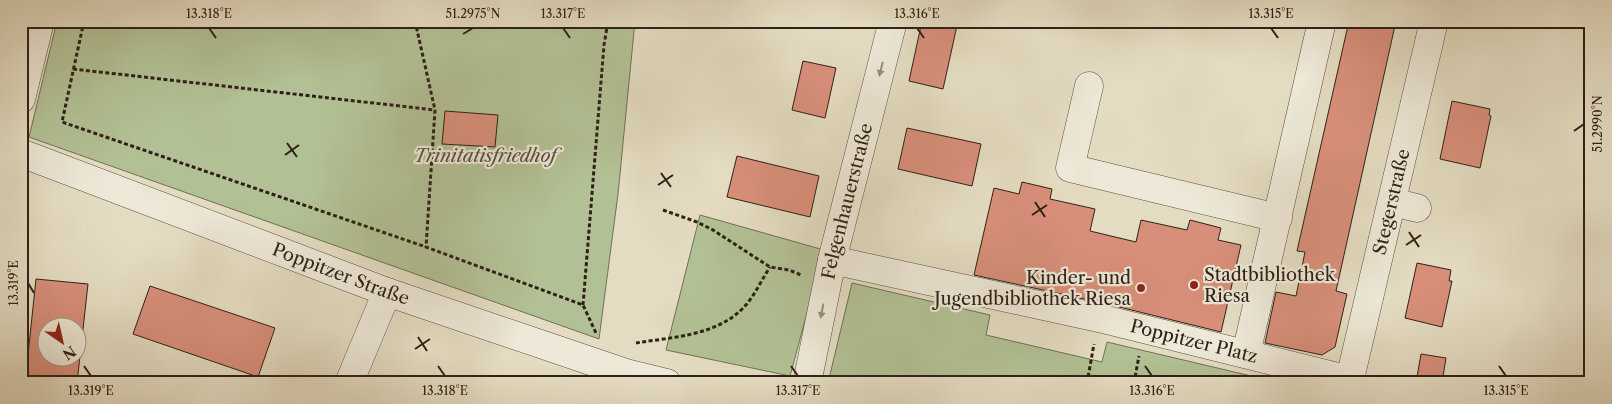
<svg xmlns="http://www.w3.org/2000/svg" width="1612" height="404" viewBox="0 0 1612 404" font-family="'Libre Caslon Text',serif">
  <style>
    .green { fill: #b2c195; stroke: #707056 }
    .building { fill: #d88f7a; stroke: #2f2017; fill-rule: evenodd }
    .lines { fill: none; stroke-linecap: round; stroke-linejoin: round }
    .minor-casing { stroke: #5c4f42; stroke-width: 29 }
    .path { stroke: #2f2017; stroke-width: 3; stroke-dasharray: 4 2.5; stroke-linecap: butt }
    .minor { stroke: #ede8d7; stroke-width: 28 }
    .oneway { fill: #988e81 }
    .ticks { fill: none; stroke: #2f2017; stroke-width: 2 }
    .poi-dot { fill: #8f2418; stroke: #ede8d7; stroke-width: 2 }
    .labels { text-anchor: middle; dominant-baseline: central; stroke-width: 4.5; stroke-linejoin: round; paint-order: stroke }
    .park-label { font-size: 18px; font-style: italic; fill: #56503d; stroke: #ede8d7 }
    .street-label { font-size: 18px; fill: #2f2017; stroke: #ede8d7 }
    .poi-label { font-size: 18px; fill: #2f2017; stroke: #ede8d7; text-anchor: start }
    .neatline { fill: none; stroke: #2f2017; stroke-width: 2 }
    .ticks-label { font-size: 12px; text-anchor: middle; fill: #2f2017 }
  </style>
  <rect width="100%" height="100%" fill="#e4dcc2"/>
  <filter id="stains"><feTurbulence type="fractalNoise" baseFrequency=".004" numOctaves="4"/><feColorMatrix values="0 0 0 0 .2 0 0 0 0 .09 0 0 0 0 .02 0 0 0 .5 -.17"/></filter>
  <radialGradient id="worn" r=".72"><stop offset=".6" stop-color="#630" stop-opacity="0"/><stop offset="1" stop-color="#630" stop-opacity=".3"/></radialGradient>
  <path class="green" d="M57 21H635L618 194 599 339 29 137Z
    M700 215 824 250 790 376 666 350Z
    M852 283 990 315 986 335 1102 362 1107 342 1281 383H828Z"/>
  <path class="building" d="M922 21H958L943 89 909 81Z
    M1349 21H1396L1336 291 1347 294 1335 347 1322 355 1265 343 1276 292 1296 296 1305 252 1297 251Z
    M803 61 836 68 825 118 792 110Z
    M1452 101 1490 109 1489 115 1491 116 1480 168 1440 159Z
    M445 111 498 115 495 147 442 144Z
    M907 128 981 144 972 186 898 169Z
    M737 156 819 176 810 217 727 197Z
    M1022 182 1052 189 1050 199 1095 209 1090 231 1136 242 1141 220 1187 230 1190 220 1221 228 1218 240 1241 245 1221 332 1103 303 974 275 994 188 1019 194Z
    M1417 263 1451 270 1449 281H1452L1442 327 1405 318Z
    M36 279 88 284 77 383H25ZM48 326H78V356H48Z
    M150 286 275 328 258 377 133 334Z
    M1421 354 1446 358 1442 383H1416Z"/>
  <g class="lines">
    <g class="minor-casing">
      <g id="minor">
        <path d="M1089 86 1070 168 1278 218"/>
        <path d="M21 99 40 21"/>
        <path id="s1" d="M21 153 387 292 626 373 667 383"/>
        <path d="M1392 202 1417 208"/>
        <path id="s2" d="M832 260 1099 318 1350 380"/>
        <path d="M1246 354 1322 21"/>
        <path d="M349 383 387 292"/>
        <path id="s3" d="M807 383 832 260 893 21"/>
        <path id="s4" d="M1349 383 1434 21"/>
      </g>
    </g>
    <path class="path" d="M84 21 62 122 426 247
      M415 21 435 110 426 247 583 305 596 333
      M73 69 435 110
      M663 210 697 222 713 230 770 267 789 270 801 275
      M583 305 604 45 608 21
      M636 343C672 337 718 336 745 306 755 295 762 279 770 267
      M1088 379 1104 383
      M1087 383 1094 344
      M1134 383 1139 356"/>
    <use href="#minor" class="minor"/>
  </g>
  <defs><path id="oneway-solid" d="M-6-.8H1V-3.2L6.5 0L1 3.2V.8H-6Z" transform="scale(1.25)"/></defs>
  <g class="oneway">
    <use href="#oneway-solid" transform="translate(881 69) rotate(104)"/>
    <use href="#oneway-solid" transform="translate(822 311) rotate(101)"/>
  </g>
  <path class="ticks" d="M209 28 216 38M563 28 570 38M917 28 924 38M1271 28 1278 38M463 34 473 28M1574 131 1584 124M287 143 297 157M285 155 299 145M661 173 671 187M658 185 673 175M1035 202 1045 217M1032 215 1047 205M1409 232 1419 247M1406 245 1421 235M28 283 34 293M418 337 427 351M415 349 430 339M84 366 91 376M438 366 445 376M791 366 798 376M1145 366 1152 376M1499 366 1506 376"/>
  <g class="poi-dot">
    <circle cx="1194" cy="285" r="5"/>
    <circle cx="1141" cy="288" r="5"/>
  </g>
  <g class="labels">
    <g class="park-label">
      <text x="485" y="156">Trinitatisfriedhof</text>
    </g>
    <g class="street-label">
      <text stroke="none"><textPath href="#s3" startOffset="186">Felgenhauerstraße</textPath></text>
      <text stroke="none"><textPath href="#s4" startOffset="186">Stegerstraße</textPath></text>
      <text stroke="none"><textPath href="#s1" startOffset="342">Poppitzer Straße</textPath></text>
      <text stroke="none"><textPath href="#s2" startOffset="371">Poppitzer Platz</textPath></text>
    </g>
    <g class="poi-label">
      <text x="1204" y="275">Stadtbibliothek<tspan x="1204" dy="21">Riesa</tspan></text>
      <text x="1131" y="278" text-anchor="end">Kinder- und<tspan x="1131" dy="21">Jugendbibliothek Riesa</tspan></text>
    </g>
  </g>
  <rect width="1612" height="404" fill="none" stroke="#e4dcc2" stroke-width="55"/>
  <g transform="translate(62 342) rotate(146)"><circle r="24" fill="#ede8d7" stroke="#a1988a"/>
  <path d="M0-4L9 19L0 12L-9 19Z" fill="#8f2418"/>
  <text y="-8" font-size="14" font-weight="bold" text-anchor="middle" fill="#2f2017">N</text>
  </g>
  <rect x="28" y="28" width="1556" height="348" class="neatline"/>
  <g class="ticks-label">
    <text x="209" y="18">13.318°E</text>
    <text x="473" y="18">51.2975°N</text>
    <text x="563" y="18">13.317°E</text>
    <text x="917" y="18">13.316°E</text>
    <text x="1271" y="18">13.315°E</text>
    <text transform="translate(1598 124) rotate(-90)" y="4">51.2990°N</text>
    <text transform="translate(14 283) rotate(-90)" y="4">13.319°E</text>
    <text x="91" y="395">13.319°E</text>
    <text x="445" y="395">13.318°E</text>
    <text x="798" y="395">13.317°E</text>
    <text x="1152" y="395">13.316°E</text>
    <text x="1506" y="395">13.315°E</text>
  </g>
  <rect width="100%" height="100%" filter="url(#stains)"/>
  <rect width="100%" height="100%" fill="url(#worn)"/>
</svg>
